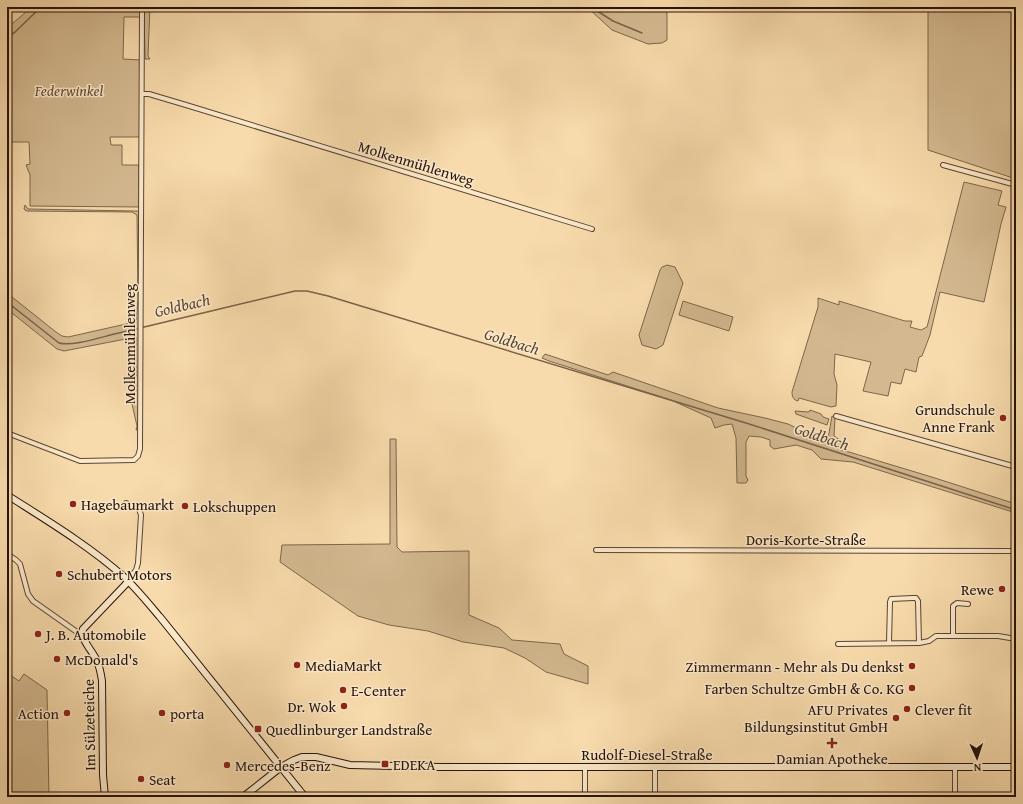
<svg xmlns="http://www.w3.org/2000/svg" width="1023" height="804" viewBox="0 0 1023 804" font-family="'Gentium Book Plus',serif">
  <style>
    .green { fill: #d4b990; stroke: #7e664c }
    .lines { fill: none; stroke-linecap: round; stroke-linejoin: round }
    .stream { stroke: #7a624a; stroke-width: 1.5 }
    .street-casing { stroke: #5b4432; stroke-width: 6 }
    .secondary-casing { stroke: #271209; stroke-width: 8 }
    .street { stroke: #fae8c9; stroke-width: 4 }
    .secondary { stroke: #fae8c9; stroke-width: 6 }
    .poi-dot { fill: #8f2418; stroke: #fae8c9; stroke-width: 1.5 }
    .labels { text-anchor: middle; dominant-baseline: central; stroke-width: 3; stroke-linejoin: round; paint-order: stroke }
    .park-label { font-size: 15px; font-style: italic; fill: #644c38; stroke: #fae8c9 }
    .street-label { font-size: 15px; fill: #271209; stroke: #fae8c9 }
    .poi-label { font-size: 15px; fill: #271209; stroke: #fae8c9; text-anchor: start }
    .water-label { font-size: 16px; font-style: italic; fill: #5e4734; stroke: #fae8c9 }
  </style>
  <rect width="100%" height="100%" fill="#f8dbac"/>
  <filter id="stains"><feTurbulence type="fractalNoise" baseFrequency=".005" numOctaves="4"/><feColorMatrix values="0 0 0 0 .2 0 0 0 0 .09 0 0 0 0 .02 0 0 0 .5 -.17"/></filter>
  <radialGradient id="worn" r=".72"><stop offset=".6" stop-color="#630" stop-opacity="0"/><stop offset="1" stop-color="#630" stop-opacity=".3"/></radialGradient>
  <path class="green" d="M32 7H141V17H124L123 59 140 60V137H110L111 145H122V165H139V207L30 206V175L26 165 30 164 29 142H7V28Z
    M144 7H150L148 56 150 59H145Z
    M587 7H667V40L662 43 648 44 612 30Z
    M928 7H1016V179L928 150Z
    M964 182 1002 191 998 205 1006 207 1001 224 984 302 940 292 930 335 922 356 919 357 916 372 905 369 901 384 891 382 888 396 863 391 871 362 835 354 834 374 837 385 836 406 831 407 799 398 798 401C793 400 792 396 792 392L818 307V298L839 305V301L905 321H912L910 327 921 330 927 327Z
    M25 205 28 209 135 211H138L140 214 139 369 138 382 139 430H136L137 426 132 404 136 375V337L64 351 57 349 7 309V293L56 332 62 336 68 337 135 322 136 320 138 299 137 215 132 212 26 211 24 209Z
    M667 265 675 267 683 283 663 345 656 349 642 345 639 335 660 270 662 267Z
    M683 301 733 317 729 331 679 315Z
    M545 354 608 375 613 372 718 408 765 418 788 424 807 433H820L826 440 828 439 832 416 835 418 834 436 841 441 839 449 935 478 1016 504V513L853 462 821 459 812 450 796 445 774 449 770 446V440L761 437 749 436 746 442V476L748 480 746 483H737L736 438 732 424 724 425 715 428 711 418 671 400 549 361 542 358Z
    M810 410 821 414 823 417 829 419 827 425 796 414 795 411 809 412Z
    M390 439H396L397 547 402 552 469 551V615L499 628 512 640 560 644 564 654 588 666V684L546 672 525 658 504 648 463 642 428 631 389 625 358 616 280 562 282 545 390 544Z
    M7 673 19 681 24 674 47 690 49 797H7Z"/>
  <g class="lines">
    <path class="stream" d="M591 7 613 21 642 33
      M7 36 14 33 41 7
      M7 302 59 343C73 347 104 336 119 333 178 319 236 305 295 291H307L328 296 746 423 1016 510"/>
    <g class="street-casing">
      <path id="street" d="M142 94H149L186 105 592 229
        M943 165 1016 185
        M836 416 1016 467
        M7 433 80 461 134 460 138 456 140 449 142 7
        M126 503 139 509 141 515 138 563 136 570 128 581
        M596 550 1016 551
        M7 554 16 560 20 564 28 594 33 601 77 632 82 633
        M953 636V606L957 603 968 604
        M889 643 890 602 891 599 913 598H916L918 601 919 643
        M838 644 919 643 929 641 936 636H998L1016 639
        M955 767V797
        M585 797V767
        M655 797V768"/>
    </g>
    <g class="secondary-casing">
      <path id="secondary" d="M7 495C46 520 88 545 123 576 136 588 148 603 160 617L305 797
        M105 797 103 775 102 681C101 674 100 668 97 661 93 651 80 640 83 629L125 585 128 581
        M243 797 281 767 294 760 302 757H316L350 765 440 767H1016"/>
    </g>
    <use href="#street" class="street"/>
    <use href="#secondary" class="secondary"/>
  </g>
  <g class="poi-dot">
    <circle cx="1003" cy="418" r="4"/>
    <circle cx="73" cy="504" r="4"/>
    <circle cx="185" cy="506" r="4"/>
    <circle cx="59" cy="574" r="4"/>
    <circle cx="1002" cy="589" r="4"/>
    <circle cx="38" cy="634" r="4"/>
    <circle cx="57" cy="659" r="4"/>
    <circle cx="297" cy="665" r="4"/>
    <circle cx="912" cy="666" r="4"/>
    <circle cx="912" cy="688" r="4"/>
    <circle cx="343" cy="690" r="4"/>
    <circle cx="344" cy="706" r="4"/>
    <circle cx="907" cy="709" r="4"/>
    <circle cx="67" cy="713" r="4"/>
    <circle cx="162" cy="713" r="4"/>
    <circle cx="896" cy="718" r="4"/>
    <rect x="254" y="725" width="8" height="8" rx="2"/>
    <path d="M830 737h4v4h4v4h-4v4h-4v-4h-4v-4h4z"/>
    <rect x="381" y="760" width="8" height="8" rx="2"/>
    <circle cx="227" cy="765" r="4"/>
    <circle cx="141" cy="779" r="4"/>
  </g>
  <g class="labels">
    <g class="park-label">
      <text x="69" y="90">Federwinkel</text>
    </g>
    <g class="street-label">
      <text transform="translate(416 163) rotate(17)">Molkenmühlenweg</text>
      <text transform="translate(129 344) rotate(-90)">Molkenmühlenweg</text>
      <text x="806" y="539">Doris-Korte-Straße</text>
      <text transform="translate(89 725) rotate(-91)">Im Sülzeteiche</text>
      <text x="647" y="754">Rudolf-Diesel-Straße</text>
    </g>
    <g class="poi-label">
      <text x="995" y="409" text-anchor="end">Grundschule<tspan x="995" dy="17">Anne Frank</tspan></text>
      <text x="81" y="504">Hagebaumarkt</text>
      <text x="193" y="506">Lokschuppen</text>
      <text x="67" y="574">Schubert Motors</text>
      <text x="994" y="589" text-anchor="end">Rewe</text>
      <text x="46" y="634">J. B. Automobile</text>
      <text x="65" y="659">McDonald's</text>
      <text x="305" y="665">MediaMarkt</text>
      <text x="904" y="666" text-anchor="end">Zimmermann - Mehr als Du denkst</text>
      <text x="904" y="688" text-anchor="end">Farben Schultze GmbH &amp; Co. KG</text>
      <text x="351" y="690">E-Center</text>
      <text x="336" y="706" text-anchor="end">Dr. Wok</text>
      <text x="888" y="709" text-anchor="end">AFU Privates<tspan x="888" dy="17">Bildungsinstitut GmbH</tspan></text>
      <text x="915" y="709">Clever fit</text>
      <text x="59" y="713" text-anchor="end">Action</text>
      <text x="170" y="713">porta</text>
      <text x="266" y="729">Quedlinburger Landstraße</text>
      <text x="832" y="758" text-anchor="middle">Damian Apotheke</text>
      <text x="393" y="764">EDEKA</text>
      <text x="235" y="765">Mercedes-Benz</text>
      <text x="149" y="779">Seat</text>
    </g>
    <g class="water-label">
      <text transform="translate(182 305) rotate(-13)">Goldbach</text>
      <text transform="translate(512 341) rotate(17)">Goldbach</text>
      <text transform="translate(822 436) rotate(18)">Goldbach</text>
    </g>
  </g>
  <rect width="1023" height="804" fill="none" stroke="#f8dbac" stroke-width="24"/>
  <rect x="8" y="8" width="1007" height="788" fill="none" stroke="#271209" stroke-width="2"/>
  <rect x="12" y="12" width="999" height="780" fill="none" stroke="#271209"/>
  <g transform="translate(977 758) rotate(177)" stroke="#fae8c9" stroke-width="3" paint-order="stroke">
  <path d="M0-3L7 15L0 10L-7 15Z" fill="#271209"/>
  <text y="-6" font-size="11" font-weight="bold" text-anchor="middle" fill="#271209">N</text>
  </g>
  <rect width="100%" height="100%" filter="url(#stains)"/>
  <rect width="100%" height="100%" fill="url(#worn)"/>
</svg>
